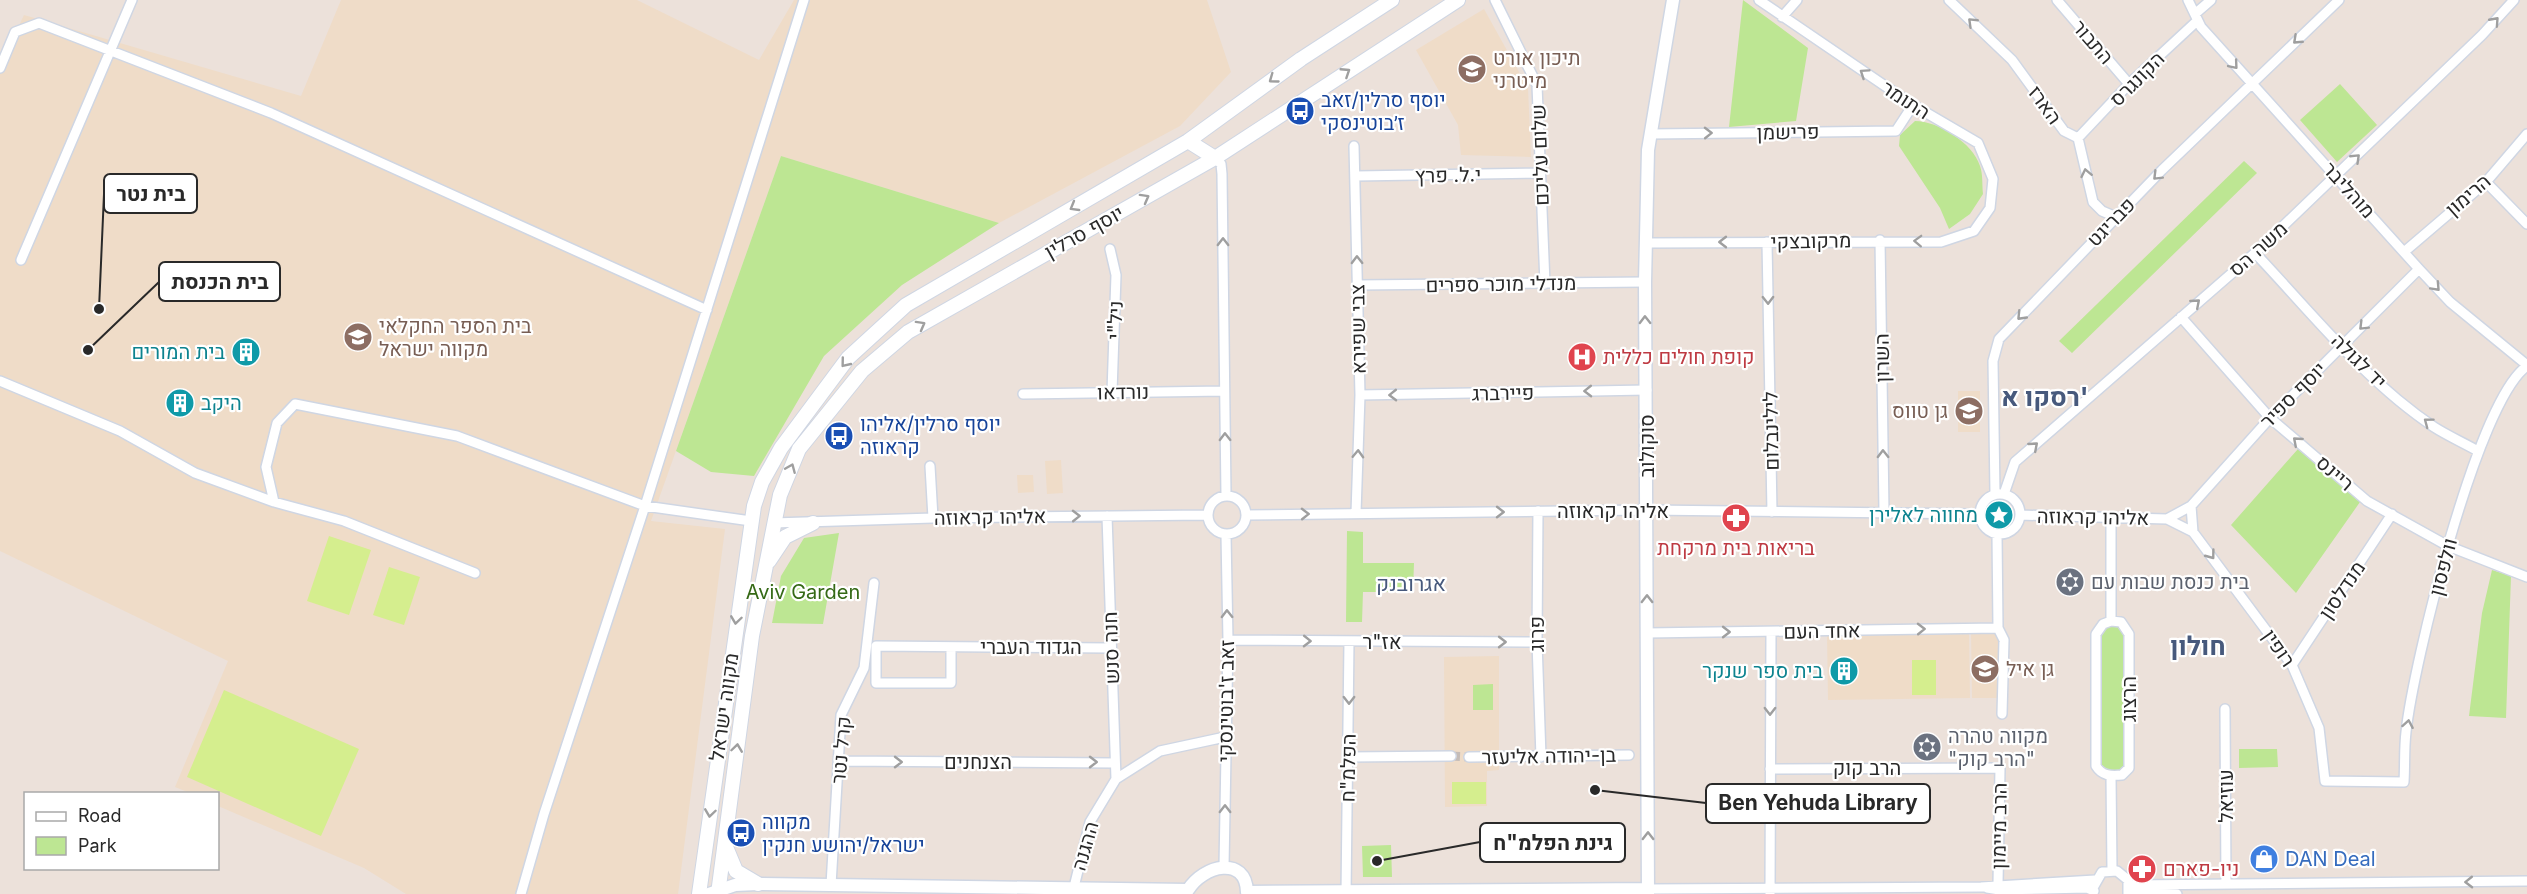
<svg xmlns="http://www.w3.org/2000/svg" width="2527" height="894" viewBox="0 0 2527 894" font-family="Inter,Heebo,sans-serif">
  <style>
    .education { fill: #efdcc8 }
    .green { fill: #bde693 }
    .pitch { fill: #d5ee8e }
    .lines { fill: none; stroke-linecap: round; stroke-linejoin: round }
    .minor-tunnel { stroke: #c5bcb7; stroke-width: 9; stroke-dasharray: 9 4.5; stroke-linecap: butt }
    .minor-casing { stroke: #cfd6e3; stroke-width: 12 }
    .tertiary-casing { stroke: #cfd6e3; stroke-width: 15 }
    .secondary-casing { stroke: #cfd6e3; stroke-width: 16 }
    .minor { stroke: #fff; stroke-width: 9 }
    .tertiary { stroke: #fff; stroke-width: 12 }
    .secondary { stroke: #fff; stroke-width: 14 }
    .oneway { stroke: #9f9f9f }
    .labels { text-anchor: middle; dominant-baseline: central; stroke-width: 4.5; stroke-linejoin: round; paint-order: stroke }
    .street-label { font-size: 20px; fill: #292929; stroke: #fff }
    .education-label { font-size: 20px; fill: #785e54; stroke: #fff; text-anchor: start }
    .transit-label { font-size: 20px; fill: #164399; stroke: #fff; text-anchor: start }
    .culture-label { font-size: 20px; fill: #0d838f; stroke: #fff; text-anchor: end }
    .health-label { font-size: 20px; fill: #be3a42; stroke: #fff; text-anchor: start }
    .worship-label { font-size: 20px; fill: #5b616d; stroke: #fff; text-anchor: start }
    .park-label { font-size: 20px; fill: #356916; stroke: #fff }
    .shop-label { font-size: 20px; fill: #366cbe; stroke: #fff; text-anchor: start }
    .neighbourhood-label { font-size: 21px; fill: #47597c; stroke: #fff }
    .district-label { font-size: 26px; font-weight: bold; fill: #47597c; stroke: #fff }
    .leader { fill: none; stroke: #292929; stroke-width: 2 }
    .callout-dot { fill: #292929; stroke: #fff; stroke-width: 2 }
    .callout { fill: #fff; stroke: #292929; stroke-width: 2 }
    .callout-label { font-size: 21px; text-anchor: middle; font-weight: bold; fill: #292929 }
  </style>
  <rect width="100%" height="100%" fill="#ece1da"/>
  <path class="education" d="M341 0H637L759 60 794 0H1207L1231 72 1180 126 999 223 781 156 651 521 725 529 678 894H406L364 868 218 806V794L190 793 175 787 228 661 0 551V66L24 15 301 96Z
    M1484 9 1528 88 1531 157 1461 155 1458 125 1416 50Z
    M1958 391H1980V432H1958Z
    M1061 460 1063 493 1047 494 1045 461Z
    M1017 475H1033L1034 492 1018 493Z
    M1969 631 1970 698 1828 700 1827 633Z
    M1971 631H1995L1999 640V698H1972Z
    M1499 656V770L1487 771V806L1445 807 1444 657Z"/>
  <path class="green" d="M1743 0 1808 48 1796 121 1729 127Z
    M2340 84 2377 125 2337 162 2300 120Z
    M1915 121C1938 121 1973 143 1980 166 1983 174 1982 185 1983 194L1970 214 1949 229 1940 208 1899 146 1900 135Z
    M781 156 999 223 902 285 824 356 754 476 711 472 676 451Z
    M2244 161 2257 173 2072 353 2059 341Z
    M2298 449 2360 502 2296 593 2231 525Z
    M1347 531 1363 532V563H1414L1413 592H1363L1362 622H1346Z
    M839 533 823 624 772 623 781 576 804 538Z
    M2492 570 2511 576 2506 718 2469 716 2482 613Z
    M2111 621 2129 634V768L2122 775 2100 773 2096 634Z
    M1493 684V710H1473V685Z
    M2239 749H2277L2278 767 2239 768Z
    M1391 845 1392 877H1363L1362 846Z"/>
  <path class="pitch" d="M329 536 371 550 349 615 307 601Z
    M389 567 420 577 404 625 373 615Z
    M1912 660H1936V695H1912Z
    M224 690 359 749 321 836 187 777Z
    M1452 782H1486V804H1452Z"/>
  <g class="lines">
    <path class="minor-tunnel" d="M1451 756 1469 757"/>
    <g class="minor-casing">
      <path id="minor" d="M1495 0 1537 85 1545 284
        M1949 0 2012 60 2064 131 2078 138 2093 202 2102 211 2116 217
        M2057 0 2129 84
        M2188 0 2201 27 2419 269 2450 302 2527 365
        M2196 13 2211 0
        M1782 17 1797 0
        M0 68 15 32 39 23 271 113 707 310
        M1650 134 1896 131 1913 105
        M2078 138 2129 84 2197 21
        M1354 146 1360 395 1356 513
        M1215 158 1221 164 1222 174 1226 495
        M1356 176 1539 173
        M2486 182 2527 224
        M1880 240 1884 512
        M1767 242 1772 512
        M1646 243 1941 242 1974 231 1990 208 1993 179 1978 143 1913 105 1759 0
        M1110 249 1116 275 1112 392
        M2404 252 2486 182 2527 134
        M2255 253C2311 312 2365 381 2434 427 2448 436 2464 443 2478 451
        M21 260 132 0
        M1358 285 1645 282
        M2181 317 2270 418 2367 501 2448 546 2527 577
        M0 381 120 431 195 473 274 502 344 521 475 573
        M1023 394 1224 391
        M1360 395 1647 390
        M930 466 933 518
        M1980 514a20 20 0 1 1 40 0a20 20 0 1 1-40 0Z
        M1995 494 1993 361 1999 339 2162 170 2339 0
        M2004 494 2015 462 2255 253 2482 35 2514 0
        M1208 515a19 19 0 1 1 38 0a19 19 0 1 1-38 0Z
        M274 502 266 467 277 423 295 404 457 436 645 506 751 521
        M2191 506 2193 532
        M1538 511 1537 642 1541 757
        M1246 515 1647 510 1979 514
        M2020 515 2167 519 2193 532 2292 665 2319 728 2325 781 2404 782C2405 766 2404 748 2406 732 2413 666 2477 401 2527 366
        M1107 516 1116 779
        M2111 518V621
        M2167 519 2191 506 2270 418 2419 269
        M773 523 933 518 1207 515
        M1997 534 1998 628 2004 640 2002 714
        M2111 621 2121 622 2129 634V768L2122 775C2111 776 2102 776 2096 766V634L2103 624Z
        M1647 633 1998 628
        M1228 640 1537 642
        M951 647V683H876V646L1110 648
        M2292 665 2392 514
        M2225 709 2226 884
        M1349 757 1451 756
        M1469 757 1629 755
        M840 761 1115 763
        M1770 769 2000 768 1998 884
        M2111 776 2112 870
        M1224 867 1228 640 1226 535
        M831 885 841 715 864 668 874 583
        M2129 885 2527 881
        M2094 886 2102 872 2117 871 2128 880V894
        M1987 888 1999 890 2087 888 2094 891
        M1648 889 1981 887 2095 880
        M2128 893 2177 894
        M521 894 544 814 645 506 804 0
        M1076 894 1074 887 1090 822 1116 779 1160 751 1225 737
        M1346 894 1349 641
        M1770 894 1771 632"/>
    </g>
    <g class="tertiary-casing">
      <path id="tertiary" d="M709 894 735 885 758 884 1188 890C1203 865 1246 855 1247 892L1648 889
        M1648 894 1645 282 1648 150 1673 0"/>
    </g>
    <g class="secondary-casing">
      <path id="secondary" d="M1188 141 1215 158
        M769 561 785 537 813 523
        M726 847 736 871 758 884
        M699 894 754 506 762 482 781 448 848 358 906 305 1188 141 1301 59 1392 0
        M718 894 752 636 780 495 799 449 862 371 908 332 1215 158 1458 0"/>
    </g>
    <use href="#minor" class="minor"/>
    <use href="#tertiary" class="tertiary"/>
    <use href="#secondary" class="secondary"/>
  </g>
  <defs><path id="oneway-chevron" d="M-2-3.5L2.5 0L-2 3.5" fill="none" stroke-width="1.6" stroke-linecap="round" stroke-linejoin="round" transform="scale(1.5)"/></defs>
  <g class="oneway">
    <use href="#oneway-chevron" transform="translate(2495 21) rotate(-48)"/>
    <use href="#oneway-chevron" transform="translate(1972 22) rotate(-136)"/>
    <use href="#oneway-chevron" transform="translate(2297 40) rotate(137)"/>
    <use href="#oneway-chevron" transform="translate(2234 65) rotate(50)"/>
    <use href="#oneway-chevron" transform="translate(1346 72) rotate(-33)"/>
    <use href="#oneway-chevron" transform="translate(1864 73) rotate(-146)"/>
    <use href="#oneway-chevron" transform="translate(1273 79) rotate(144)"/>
    <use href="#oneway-chevron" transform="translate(1708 133) rotate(-1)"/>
    <use href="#oneway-chevron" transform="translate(2356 158) rotate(-44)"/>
    <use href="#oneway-chevron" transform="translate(2086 173) rotate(-102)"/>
    <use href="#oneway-chevron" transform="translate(2157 176) rotate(135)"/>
    <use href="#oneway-chevron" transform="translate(1145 198) rotate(-29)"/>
    <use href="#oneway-chevron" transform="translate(1074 207) rotate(150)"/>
    <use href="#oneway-chevron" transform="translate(1918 241) rotate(-178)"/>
    <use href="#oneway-chevron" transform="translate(1223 242) rotate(-90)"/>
    <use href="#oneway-chevron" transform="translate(1723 242) rotate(180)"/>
    <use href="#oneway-chevron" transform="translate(1357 260) rotate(-91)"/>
    <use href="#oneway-chevron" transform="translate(2436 287) rotate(47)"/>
    <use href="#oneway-chevron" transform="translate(1768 300) rotate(89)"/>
    <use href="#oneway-chevron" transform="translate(2196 303) rotate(-41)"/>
    <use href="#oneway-chevron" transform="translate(2021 316) rotate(134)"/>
    <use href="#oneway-chevron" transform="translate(1645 320) rotate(-91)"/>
    <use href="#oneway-chevron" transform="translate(921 325) rotate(-29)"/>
    <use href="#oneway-chevron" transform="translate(2363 326) rotate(135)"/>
    <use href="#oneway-chevron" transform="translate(845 363) rotate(129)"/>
    <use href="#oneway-chevron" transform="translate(1588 391) rotate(179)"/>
    <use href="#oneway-chevron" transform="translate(1393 395) rotate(179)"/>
    <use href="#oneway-chevron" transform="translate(2428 422) rotate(-143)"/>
    <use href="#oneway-chevron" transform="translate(1225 437) rotate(-91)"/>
    <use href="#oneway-chevron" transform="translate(2297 441) rotate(-139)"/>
    <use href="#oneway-chevron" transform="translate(2034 446) rotate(-41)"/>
    <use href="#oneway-chevron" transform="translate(1358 454) rotate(-88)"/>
    <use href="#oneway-chevron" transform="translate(1883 454) rotate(-91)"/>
    <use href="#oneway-chevron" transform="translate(791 468) rotate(-67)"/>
    <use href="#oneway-chevron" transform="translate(1500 512)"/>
    <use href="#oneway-chevron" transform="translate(1305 514) rotate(-1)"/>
    <use href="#oneway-chevron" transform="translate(1076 516) rotate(-1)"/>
    <use href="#oneway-chevron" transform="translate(2211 555) rotate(53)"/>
    <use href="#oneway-chevron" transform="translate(1647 599) rotate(-90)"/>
    <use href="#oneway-chevron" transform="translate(1227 614) rotate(-91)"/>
    <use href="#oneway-chevron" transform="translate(736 620) rotate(98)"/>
    <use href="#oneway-chevron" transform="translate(1921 629) rotate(-1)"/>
    <use href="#oneway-chevron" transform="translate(1726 632)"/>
    <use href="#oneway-chevron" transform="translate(1307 641) rotate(1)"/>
    <use href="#oneway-chevron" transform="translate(1502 642)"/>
    <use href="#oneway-chevron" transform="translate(1349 700) rotate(90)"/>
    <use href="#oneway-chevron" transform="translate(1770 711) rotate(90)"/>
    <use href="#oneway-chevron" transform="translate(2408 724) rotate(-80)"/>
    <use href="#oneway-chevron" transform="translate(737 748) rotate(-82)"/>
    <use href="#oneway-chevron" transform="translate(898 762)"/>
    <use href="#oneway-chevron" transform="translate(1093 762)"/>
    <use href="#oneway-chevron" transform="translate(1225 809) rotate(-90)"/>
    <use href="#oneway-chevron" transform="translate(710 813) rotate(98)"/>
    <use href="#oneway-chevron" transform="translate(1648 836) rotate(-90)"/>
    <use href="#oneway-chevron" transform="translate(2469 882) rotate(179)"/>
  </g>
  <defs>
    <g id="school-disc" transform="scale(1.5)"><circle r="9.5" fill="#8d6e63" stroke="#fff"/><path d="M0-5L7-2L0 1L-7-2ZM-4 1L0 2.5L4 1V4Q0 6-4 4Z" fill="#fff"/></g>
    <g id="bus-disc" transform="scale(1.5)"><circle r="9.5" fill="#1a4fb4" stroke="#fff"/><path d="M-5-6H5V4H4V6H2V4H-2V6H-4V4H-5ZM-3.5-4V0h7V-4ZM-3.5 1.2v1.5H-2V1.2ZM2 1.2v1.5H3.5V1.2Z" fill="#fff"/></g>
    <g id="building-disc" transform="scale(1.5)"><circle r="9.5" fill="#0f9aa8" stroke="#fff"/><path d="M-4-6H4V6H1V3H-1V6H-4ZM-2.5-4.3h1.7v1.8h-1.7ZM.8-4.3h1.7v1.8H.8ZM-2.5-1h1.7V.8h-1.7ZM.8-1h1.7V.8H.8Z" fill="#fff"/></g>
    <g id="hospital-disc" transform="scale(1.5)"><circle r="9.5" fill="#e0444e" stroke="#fff"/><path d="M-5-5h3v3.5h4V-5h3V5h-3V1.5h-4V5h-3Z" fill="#fff"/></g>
    <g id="sight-disc" transform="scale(1.5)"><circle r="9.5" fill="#0f9aa8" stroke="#fff"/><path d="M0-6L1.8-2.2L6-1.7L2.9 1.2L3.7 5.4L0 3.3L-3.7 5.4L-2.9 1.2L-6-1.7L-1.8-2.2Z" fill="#fff"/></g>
    <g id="pharmacy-disc" transform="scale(1.5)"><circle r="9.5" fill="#e0444e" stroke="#fff"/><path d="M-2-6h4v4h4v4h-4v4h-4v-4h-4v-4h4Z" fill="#fff"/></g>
    <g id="synagogue-disc" transform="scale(1.5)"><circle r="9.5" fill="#6b7280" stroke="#fff"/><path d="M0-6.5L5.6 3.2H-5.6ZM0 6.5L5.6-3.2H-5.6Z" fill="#fff"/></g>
    <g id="shop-disc" transform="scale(1.5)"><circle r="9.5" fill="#3f7fe0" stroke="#fff"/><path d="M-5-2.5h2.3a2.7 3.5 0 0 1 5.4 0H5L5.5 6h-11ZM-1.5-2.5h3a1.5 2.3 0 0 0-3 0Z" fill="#fff"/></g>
  </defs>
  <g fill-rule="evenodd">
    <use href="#school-disc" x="1472" y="69"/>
    <use href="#bus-disc" x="1300" y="111"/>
    <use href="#school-disc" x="358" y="337"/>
    <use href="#building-disc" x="246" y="352"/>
    <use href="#hospital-disc" x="1582" y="357"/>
    <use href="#building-disc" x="180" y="403"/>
    <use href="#school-disc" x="1969" y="411"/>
    <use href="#bus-disc" x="839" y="436"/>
    <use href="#sight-disc" x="1999" y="515"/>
    <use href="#pharmacy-disc" x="1736" y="518"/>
    <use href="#synagogue-disc" x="2070" y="582"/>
    <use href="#school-disc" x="1985" y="669"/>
    <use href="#building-disc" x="1844" y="671"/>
    <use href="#synagogue-disc" x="1927" y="747"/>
    <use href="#bus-disc" x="741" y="833"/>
    <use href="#shop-disc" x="2264" y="859"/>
    <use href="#pharmacy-disc" x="2142" y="869"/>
  </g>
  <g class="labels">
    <g class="street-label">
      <text transform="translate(2093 42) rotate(49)">התבור</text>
      <text transform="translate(2137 79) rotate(-45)">הקונגרס</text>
      <text transform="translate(1906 100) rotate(33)">התומר</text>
      <text transform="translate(2045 105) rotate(54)">הארז</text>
      <text transform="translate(1788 132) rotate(-1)">פרישמן</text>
      <text transform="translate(1540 155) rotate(-92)">שלום עליכם</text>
      <text transform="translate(1448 175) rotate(-1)">י.ל. פרץ</text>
      <text transform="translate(2349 190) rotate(48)">מוהליבר</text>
      <text transform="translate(2468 195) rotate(-41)">הרימון</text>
      <text transform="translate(2111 222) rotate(-46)">פבריגט</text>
      <text transform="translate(1084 232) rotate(-29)">יוסף סרלין</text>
      <text transform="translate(1811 241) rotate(-1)">מרקובצקי</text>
      <text transform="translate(2258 249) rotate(-42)">משה הס</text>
      <text transform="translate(1501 284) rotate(-1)">מנדלי מוכר ספרים</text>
      <text transform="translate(1115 320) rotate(-88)">ניל"י</text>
      <text transform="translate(1358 329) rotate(-91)">צבי שפירא</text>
      <text transform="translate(1882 358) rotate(-91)">השרון</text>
      <text transform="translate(2359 361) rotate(45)">יד לגולה</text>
      <text transform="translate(1123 392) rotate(-1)">נורדאו</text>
      <text transform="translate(1503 393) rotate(-1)">פיירברג</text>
      <text transform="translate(2293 395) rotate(-45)">יוסף ספיר</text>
      <text transform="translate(1771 431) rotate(-91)">לילינבלום</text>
      <text transform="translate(1647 446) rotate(-90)">סוקולוב</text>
      <text transform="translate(2335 473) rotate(41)">ריינס</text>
      <text x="1613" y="511">אליהו קראוזה</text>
      <text transform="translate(990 517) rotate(-1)">אליהו קראוזה</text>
      <text transform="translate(2093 517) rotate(1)">אליהו קראוזה</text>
      <text transform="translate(2443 567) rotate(-75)">וולפסון</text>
      <text transform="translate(2342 590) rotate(-56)">מנדלסון</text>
      <text transform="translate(1822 631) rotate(-1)">אחד העם</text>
      <text transform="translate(1537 634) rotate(-90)">פרוג</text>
      <text x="1382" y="642">אז"ר</text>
      <text x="1031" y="647">הגדוד העברי</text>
      <text transform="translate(1111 648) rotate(-92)">חנה סנש</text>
      <text transform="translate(2279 648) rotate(55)">רופין</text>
      <text transform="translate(2129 699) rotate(-90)">הרצוג</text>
      <text transform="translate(1226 701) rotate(-89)">זאב ז'בוטינסקי</text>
      <text transform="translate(724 707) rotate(-82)">מקווה ישראל</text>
      <text transform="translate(841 750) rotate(-85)">קרל נטר</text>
      <text transform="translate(1549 756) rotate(-1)">בן-יהודה אליעזר</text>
      <text x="978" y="762">הצנחנים</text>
      <text transform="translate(1348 768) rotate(-89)">הפלמ"ח</text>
      <text x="1867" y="768">הרב קוק</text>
      <text transform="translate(2226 796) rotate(-90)">עוזיאל</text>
      <text transform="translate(1999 826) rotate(-89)">הרב מיימון</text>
      <text transform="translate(1085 846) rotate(-74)">ההגנה</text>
    </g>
    <g class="education-label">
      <text x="1493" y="58">תיכון אורט<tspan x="1493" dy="23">מיטרני</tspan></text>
      <text x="379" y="326">בית הספר החקלאי<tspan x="379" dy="23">מקווה ישראל</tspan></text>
      <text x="1948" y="411" text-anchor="end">גן טווס</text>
      <text x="2006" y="669">גן איל</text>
    </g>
    <g class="transit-label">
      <text x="1321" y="100">יוסף סרלין/זאב<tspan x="1321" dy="23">ז׳בוטינסקי</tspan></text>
      <text x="860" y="424">יוסף סרלין/אליהו<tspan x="860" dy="23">קראוזה</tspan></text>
      <text x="762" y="822">מקווה<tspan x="762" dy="23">ישראל/יהושע חנקין</tspan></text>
    </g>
    <g class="culture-label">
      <text x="225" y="352">בית המורים</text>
      <text x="201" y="403" text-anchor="start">היקב</text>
      <text x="1978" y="515">מחווה לאלירן</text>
      <text x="1823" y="671">בית ספר שנקר</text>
    </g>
    <g class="health-label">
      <text x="1603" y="357">קופת חולים כללית</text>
      <text x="1736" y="548" text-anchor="middle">בריאות בית מרקחת</text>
      <text x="2163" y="869">ניו-פארם</text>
    </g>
    <g class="worship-label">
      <text x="2091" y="582">בית כנסת שבות עם</text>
      <text x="1948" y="736">מקווה טהרה<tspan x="1948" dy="23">"הרב קוק"</tspan></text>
    </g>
    <g class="park-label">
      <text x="803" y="592">Aviv Garden</text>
    </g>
    <g class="shop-label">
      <text x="2285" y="859">DAN Deal</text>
    </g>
    <g class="neighbourhood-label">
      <text x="1411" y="583">אגרובנק</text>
    </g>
    <g class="district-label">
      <text x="2045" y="396">רסקו א'</text>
      <text x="2198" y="645">חולון</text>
    </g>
  </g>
  <path class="leader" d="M99 309L104 194M88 350L159 282M1595 790L1706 803M1377 861L1480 842"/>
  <g class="callout-dot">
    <circle cx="99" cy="309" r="6"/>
    <circle cx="88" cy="350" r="6"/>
    <circle cx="1595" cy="790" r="6"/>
    <circle cx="1377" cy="861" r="6"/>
  </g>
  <g class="callout">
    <rect x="104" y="174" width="93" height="39" rx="6"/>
    <rect x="159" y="262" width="121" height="39" rx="6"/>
    <rect x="1706" y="784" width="224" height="39" rx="6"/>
    <rect x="1480" y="823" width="145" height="39" rx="6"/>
  </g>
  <g class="callout-label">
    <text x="151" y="201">בית נטר</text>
    <text x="220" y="289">בית הכנסת</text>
    <text x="1818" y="810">Ben Yehuda Library</text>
    <text x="1553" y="850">גינת הפלמ"ח</text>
  </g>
  <rect x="24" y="792" width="195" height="78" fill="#ffffff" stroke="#a9a9a9" stroke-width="1.5"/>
  <rect x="36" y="812" width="30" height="9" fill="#ffffff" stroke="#a9a9a9" stroke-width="1.5"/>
  <text x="78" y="822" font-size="18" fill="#292929">Road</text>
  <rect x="36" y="837" width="30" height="18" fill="#bde693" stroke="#a9a9a9" stroke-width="1.5"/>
  <text x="78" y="852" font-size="18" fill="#292929">Park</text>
</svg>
